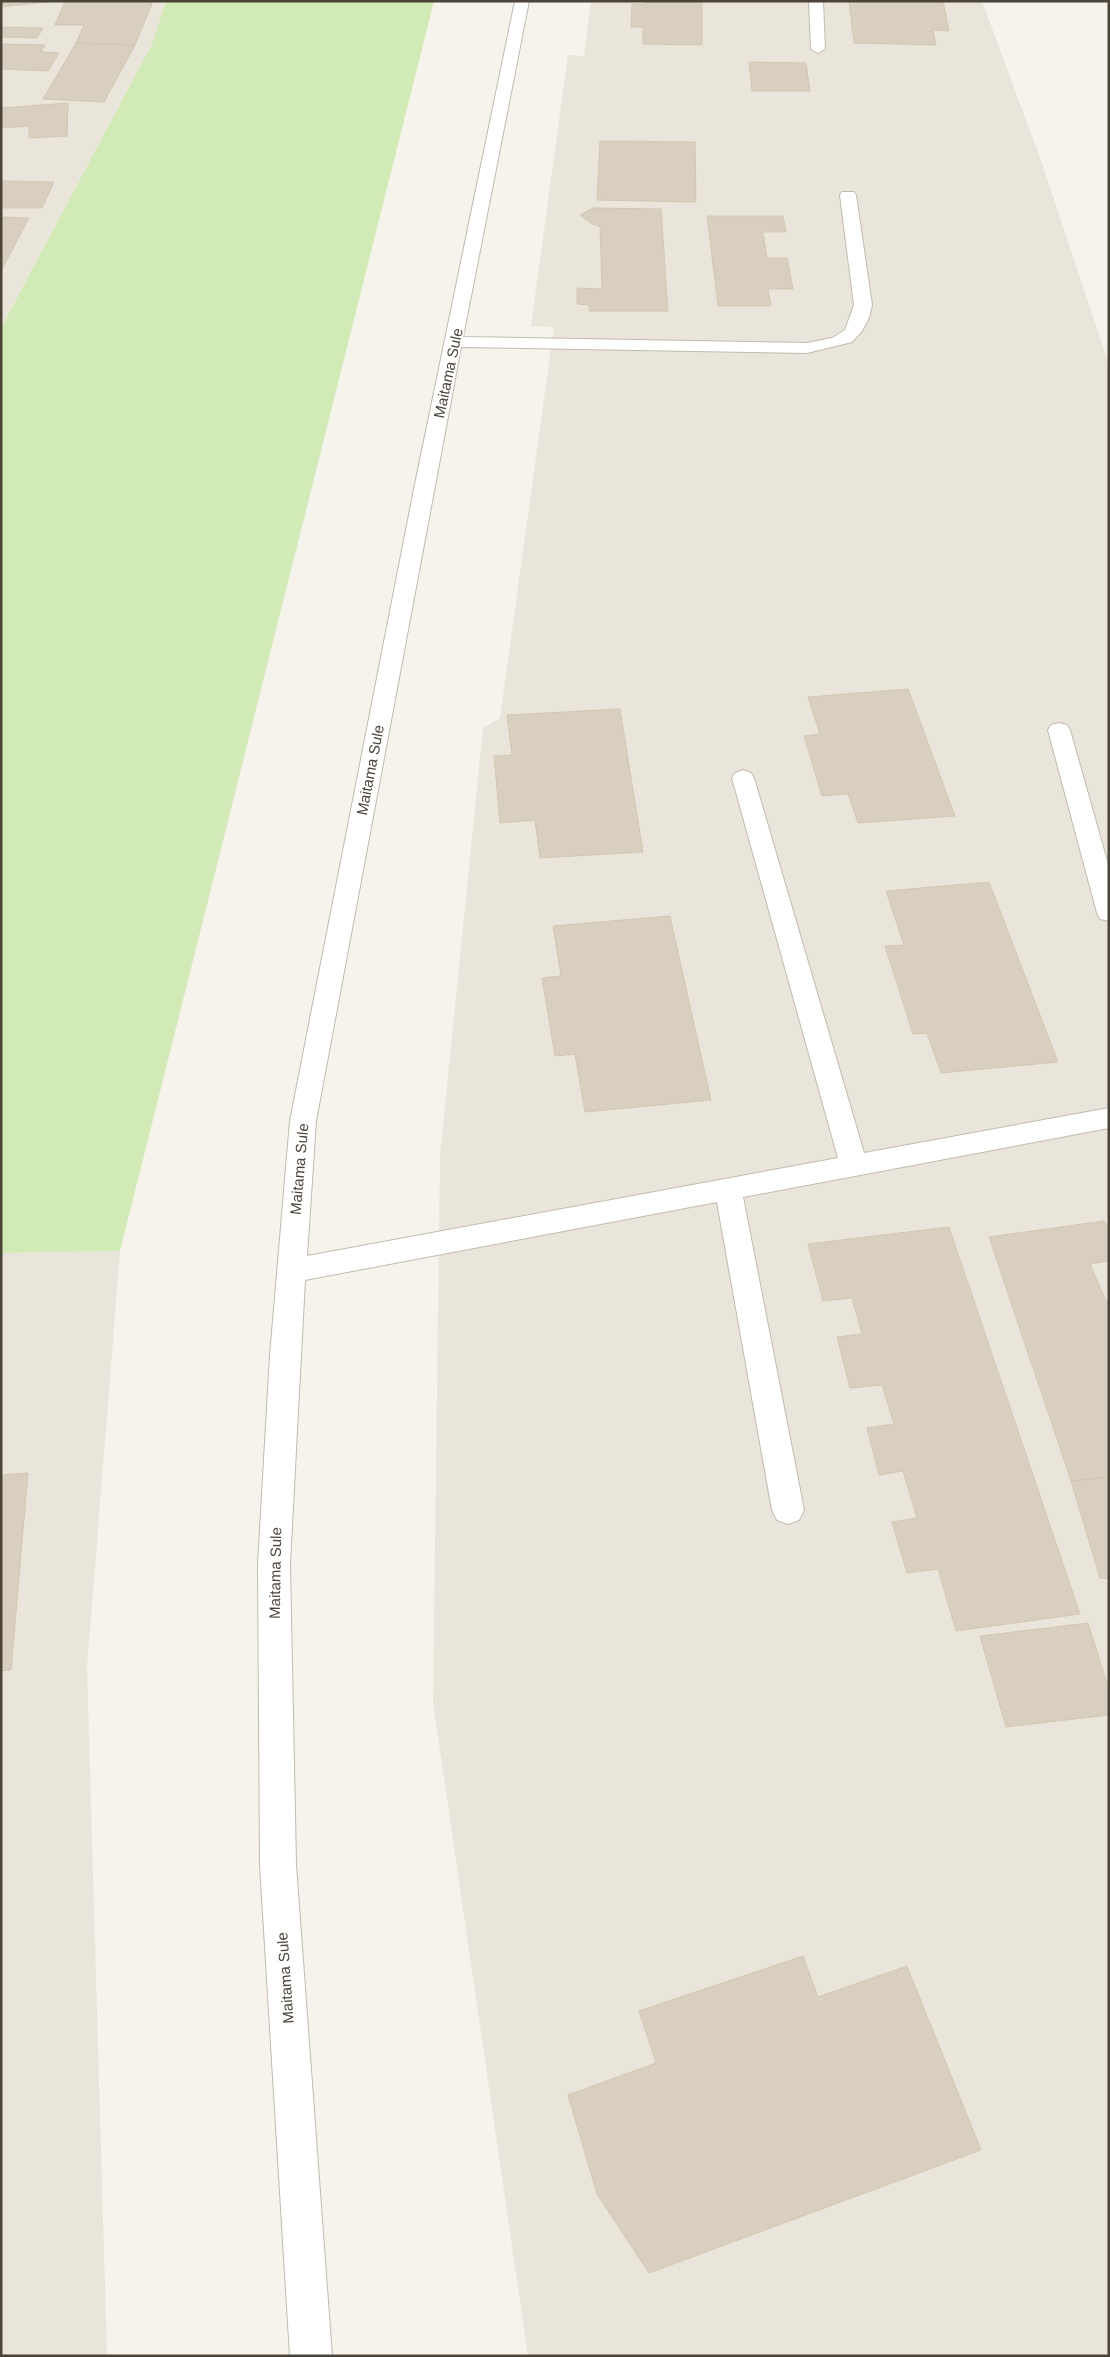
<svg xmlns="http://www.w3.org/2000/svg" width="1110" height="2357" viewBox="0 0 1110 2357" font-family="Helvetica,sans-serif">
  <style>
    .residential { fill: #eae5da }
    .green { fill: #d2eab5 }
    .building { fill: #d8cfc1; stroke: #d3c7b4 }
    .lines { fill: none; stroke-linecap: round; stroke-linejoin: round }
    .street-casing { stroke: #c2bbae; stroke-width: 2 }
    .street { fill: #fff; fill-rule: evenodd }
    .labels { text-anchor: middle; dominant-baseline: central; stroke-width: 4; stroke-linejoin: round; paint-order: stroke }
    .street-label { font-size: 15px; fill: #4b4439; stroke: #fff }
  </style>
  <rect width="100%" height="100%" fill="#f6f3ec"/>
  <path class="residential" d="M1 1H166L152 44 1 328Z
    M591 1H982L1042 163 1109 365V2356H528L433 1702 440 1157 483 728 500 718 554 327 531 326 568 55 584 56Z
    M120 1251 87 1668 107 2356H1V1253Z"/>
  <path class="green" d="M166 1H434L120 1251 1 1253V328L152 44Z"/>
  <path class="building" d="M1 1H55L1 7Z
    M65 1H153L135 45 76 43 84 25H55Z
    M644 1H702V45L643 44V27H631L632 4H645Z
    M849 1H943L949 31 933 30 936 45 854 43Z
    M1 27 43 28 37 38 1 37Z
    M76 43 135 45 104 102 43 99Z
    M1 44 45 45 41 52 59 53 48 71 1 69Z
    M749 62 806 63 810 91H752Z
    M68 103 67 136 29 138V126L1 128V108Z
    M600 141 695 142 696 202 597 200Z
    M1 181 54 182 42 208H1Z
    M593 208 661 209 668 311H589V305L577 304V288L602 289 600 226 592 224 580 215Z
    M707 216H783L786 232H763L767 258H787L793 289H768L771 306H718Z
    M1 217 29 218 1 271Z
    M908 689 955 816 858 823 848 794 822 796 804 736 820 734 808 697Z
    M620 709 643 852 540 858 535 820 500 823 494 756 512 755 507 715Z
    M989 882 1058 1062 941 1073 927 1033 913 1034 885 946 904 945 886 891Z
    M670 916 711 1100 585 1112 575 1054 555 1056 542 978 561 976 553 926Z
    M1104 1221 1109 1230V1261L1090 1264 1106 1301H1109V1477L1071 1481 989 1237Z
    M949 1227 1080 1614 956 1631 938 1569 907 1573 892 1522 917 1518 903 1471 879 1475 867 1428 894 1424 882 1385 850 1388 837 1337 862 1334 852 1298 823 1301 808 1244Z
    M28 1473 11 1670 1 1671V1475Z
    M1109 1477V1579L1100 1578 1071 1481Z
    M1088 1623 1109 1690V1715L1006 1727 980 1636Z
    M803 1956 818 1997 907 1966 981 2150 649 2273 597 2194 568 2095 656 2063 639 2011Z"/>
  <g class="lines">
    <g class="street-casing">
      <path id="street" d="M515 1H529L463 337 807 343 832 338 845 330 854 305 840 195 842 192H854L856 195 872 305 869 318 862 331 852 342 807 353 461 347 316 1121 307 1256 838 1158 732 778 735 773 743 770 751 773 754 778 864 1153 1109 1108V1128L743 1197 804 1510 799 1520 788 1524 777 1520 772 1510 717 1202 305 1280 290 1564 296 1865 332 2356H290L260 1865 258 1564 270 1355 290 1121 414 489Z
        M809 1H823L825 49 818 53 811 49Z
        M1059 723 1067 725 1070 730 1109 868V921L1100 919 1097 913 1048 730 1051 725Z"/>
    </g>
    <use href="#street" class="street"/>
  </g>
  <g class="labels">
    <g class="street-label">
      <text transform="translate(448 373) rotate(-78)">Maitama Sule</text>
      <text transform="translate(370 770) rotate(-79)">Maitama Sule</text>
      <text transform="translate(299 1169) rotate(-85)">Maitama Sule</text>
      <text transform="translate(275 1573) rotate(-89)">Maitama Sule</text>
      <text transform="translate(285 1978) rotate(-94)">Maitama Sule</text>
    </g>
  </g>
  <rect width="1110" height="2357" fill="none" stroke="#4b4439" stroke-width="5"/>
</svg>
